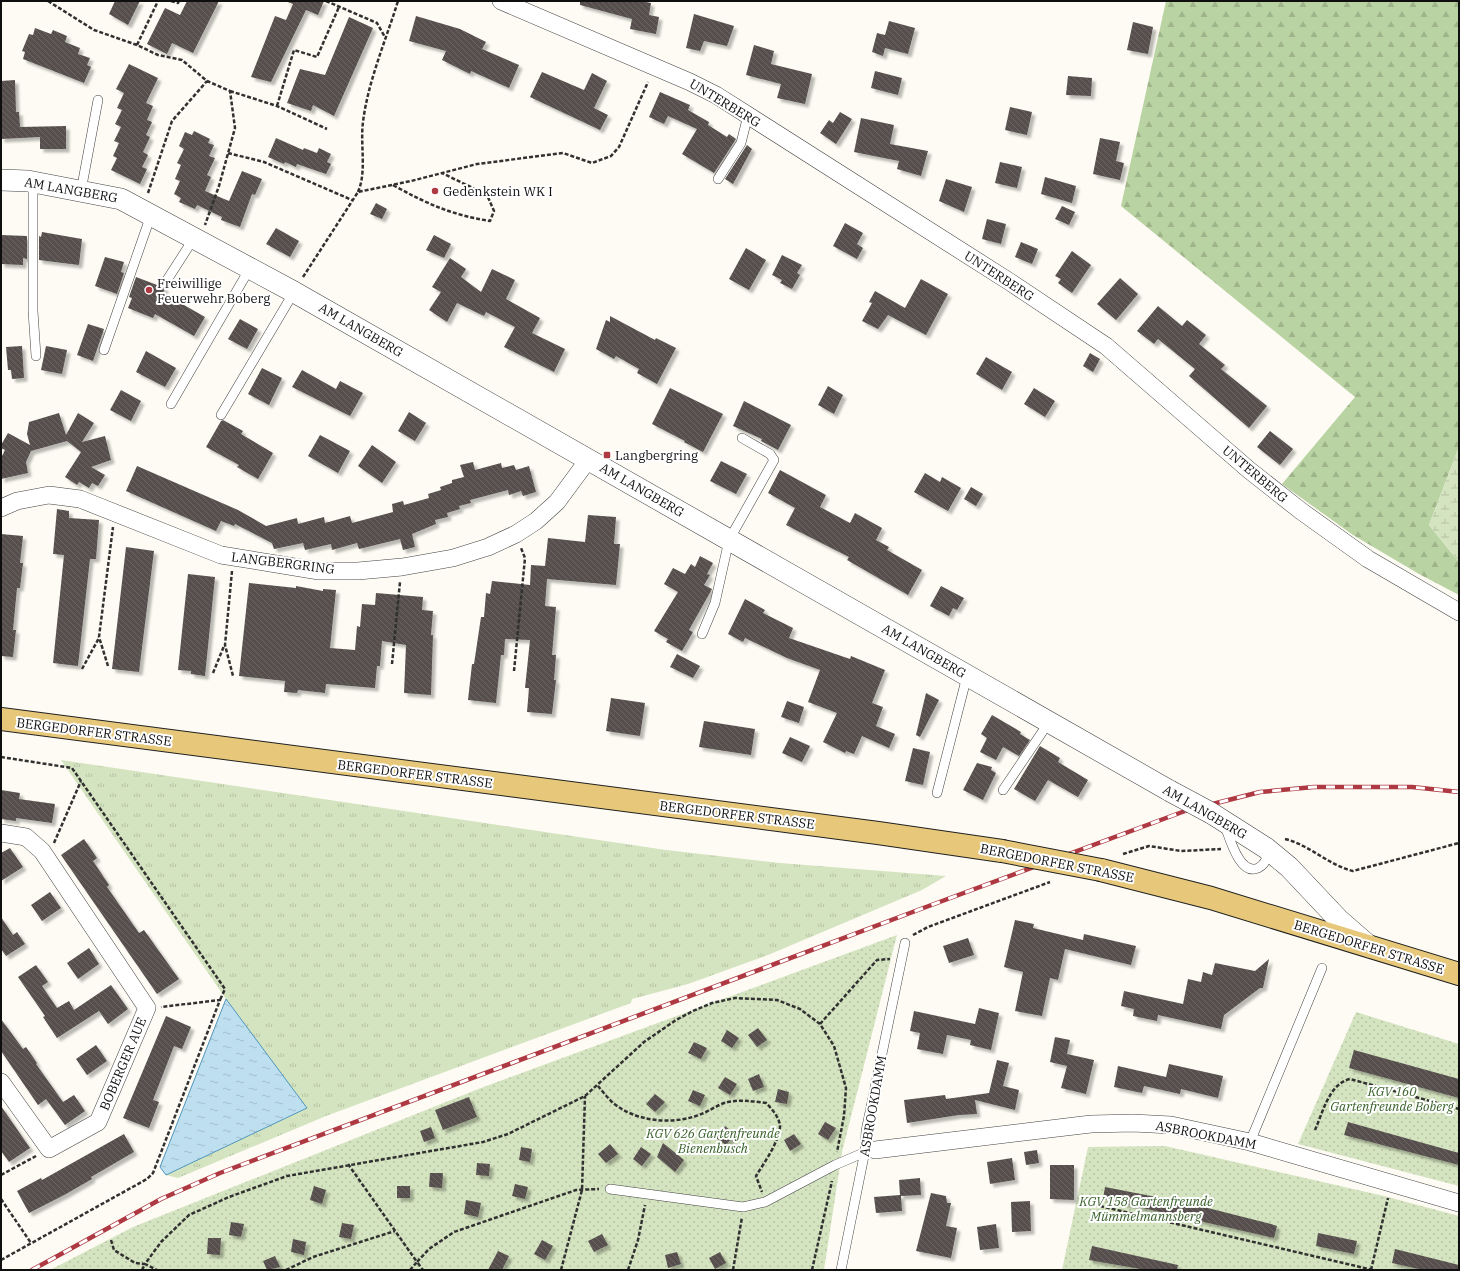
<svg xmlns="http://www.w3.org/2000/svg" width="1460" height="1271" viewBox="0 0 1460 1271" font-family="'IBM Plex Serif',serif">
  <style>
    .grass { fill: url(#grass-tufts) }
    .forest { fill: url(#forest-firs) }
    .wetland { fill: url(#wetland-marsh) }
    .park { fill: url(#park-dots) }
    .water { fill: url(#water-ripples); stroke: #4e95bc }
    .building { fill: url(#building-back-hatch); filter: url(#shadow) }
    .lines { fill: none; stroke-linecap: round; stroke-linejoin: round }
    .service-casing { stroke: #424242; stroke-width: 10 }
    .minor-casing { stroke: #424242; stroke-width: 18 }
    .tertiary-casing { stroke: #424242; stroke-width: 22 }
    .primary-casing { stroke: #202020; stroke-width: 24 }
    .path { stroke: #313131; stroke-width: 2.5; stroke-dasharray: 4 2; stroke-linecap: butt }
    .service { stroke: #fff; stroke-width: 9 }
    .minor { stroke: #fff; stroke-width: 17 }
    .tertiary { stroke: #fff; stroke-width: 21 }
    .primary { stroke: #e7c87a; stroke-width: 22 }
    .rail-casing { stroke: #ae3943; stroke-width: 4.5 }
    .rail { stroke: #fff; stroke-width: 3; stroke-dasharray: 9; stroke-linecap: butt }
    .tertiary-bridge-casing { stroke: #424242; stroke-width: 22; stroke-linecap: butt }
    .primary-bridge-casing { stroke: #202020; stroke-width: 24; stroke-linecap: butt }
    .tertiary-bridge { stroke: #fff; stroke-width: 21 }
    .primary-bridge { stroke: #e7c87a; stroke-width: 22 }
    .poi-dot { fill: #ae3943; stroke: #fff; stroke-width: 1.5 }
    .labels { text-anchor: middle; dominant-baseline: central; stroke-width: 4; stroke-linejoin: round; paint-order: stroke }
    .street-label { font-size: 13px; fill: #0f0f0f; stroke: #fff }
    .poi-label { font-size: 13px; fill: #0f0f0f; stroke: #fff; text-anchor: start }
    .park-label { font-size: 13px; font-style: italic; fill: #355f27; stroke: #fff }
  </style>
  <defs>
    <pattern id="grass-tufts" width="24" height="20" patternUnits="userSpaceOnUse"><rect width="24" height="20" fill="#d5e4c0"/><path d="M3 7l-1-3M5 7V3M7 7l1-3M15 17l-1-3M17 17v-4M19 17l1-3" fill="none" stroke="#b6c2a4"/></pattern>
    <pattern id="forest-firs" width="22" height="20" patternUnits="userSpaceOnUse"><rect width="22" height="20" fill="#bad3a2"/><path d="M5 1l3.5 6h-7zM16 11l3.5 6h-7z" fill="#9fb48a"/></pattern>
    <pattern id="wetland-marsh" width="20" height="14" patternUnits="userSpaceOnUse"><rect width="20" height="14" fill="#d5e4c0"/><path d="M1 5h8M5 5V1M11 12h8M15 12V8" fill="none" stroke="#b6c2a4"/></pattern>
    <pattern id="park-dots" width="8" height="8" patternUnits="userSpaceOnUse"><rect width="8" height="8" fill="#d5e4c0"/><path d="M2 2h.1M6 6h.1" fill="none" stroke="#b6c2a4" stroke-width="1.8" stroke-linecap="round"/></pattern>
    <pattern id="water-ripples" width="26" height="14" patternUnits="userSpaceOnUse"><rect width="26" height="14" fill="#bedfef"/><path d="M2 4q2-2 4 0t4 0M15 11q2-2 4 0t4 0" fill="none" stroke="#a2becc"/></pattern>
    <pattern id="building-back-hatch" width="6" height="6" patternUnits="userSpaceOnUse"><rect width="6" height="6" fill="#57504d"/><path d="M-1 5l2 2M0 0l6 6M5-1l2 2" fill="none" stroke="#6a6562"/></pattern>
    <filter id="shadow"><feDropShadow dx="3.5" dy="3.5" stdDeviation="1" flood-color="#0004"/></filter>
  </defs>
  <rect width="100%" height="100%" fill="#fdfbf3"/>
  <path class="grass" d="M61 760 666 850 780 863 946 876 922 890 768 955 688 984 632 999 631 1003 326 1116 178 1178 166 1175 306 1108 226 999Z"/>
  <path class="forest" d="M1166 1H1459V447L1429 525 1459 562V595L1419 574 1353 535 1282 484 1355 397 1121 206Z"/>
  <path class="wetland" d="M1459 447V562L1429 525Z"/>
  <path class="park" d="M897 935 842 1152 824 1270H50L133 1227 481 1088Z
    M1356 1012 1459 1044V1186L1298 1144Z
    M1165 1146 1384 1196 1459 1216V1270H1062L1088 1147Z"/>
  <path class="water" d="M226 999 307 1108 166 1175 160 1167Z"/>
  <path class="building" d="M115 1H140L128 25 109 14Z
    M187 1H219L193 53 172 43 167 54 147 44 165 8 180 15Z
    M285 1H324L318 15 306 10 271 82 251 77 275 16 286 20 293 4Z
    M580 1H641L651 3 649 15 659 17 656 34 630 29 632 19 580 5Z
    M694 14 734 26 727 46 704 41 700 51 686 48Z
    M416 16 460 29 486 42 482 49 519 65 509 88 471 71 470 74 442 60 446 51 409 41Z
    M349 17 373 28 334 116 313 105 311 111 287 103 300 69 325 75Z
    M889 21 915 28 908 54 885 48 883 56 872 52 877 33 885 35Z
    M1133 22 1153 27 1148 54 1127 50Z
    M35 28 51 34 53 30 67 36 65 42 80 48 78 54 90 58 87 65 91 67 84 83 23 59 25 52 22 51 29 34 33 35Z
    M754 45 774 51 771 64 812 74 805 104 777 98 781 84 746 75Z
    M129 64 158 78 146 103 153 106 147 120 152 122 146 135 150 137 143 152 148 155 142 167 147 169 140 184 111 170 117 158 113 156 119 143 114 141 121 127 115 124 122 110 117 108 124 93 116 89Z
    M875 71 902 78 898 95 871 88Z
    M542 72 584 90 592 73 607 81 594 108 608 115 600 130 530 97Z
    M1068 76 1092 78 1091 96 1066 95Z
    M15 80 16 112H19L20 127 66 126V149H40V137L1 139V81Z
    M660 92 690 105 688 110 709 122 708 125 727 137 729 134 736 139 714 173 682 154 697 129 668 116 664 124 649 117Z
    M1010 107 1032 112 1027 135 1005 130Z
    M840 112 852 119 836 144 820 133 829 120 833 123Z
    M861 118 894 125 890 144 928 151 921 176 897 169 899 161 854 152Z
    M194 131 210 139 208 143 214 145 209 156 215 158 207 175 211 177 205 191 229 201 242 171 262 179 255 195 252 194 240 227 221 220 222 217 197 205 195 209 179 202 181 198 174 194 180 181 175 179 181 165 177 163 184 149 179 146 185 132 192 135Z
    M276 138 303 150 304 148 317 153 319 148 331 154 327 162 331 164 326 174 297 164 296 167 285 162 284 164 268 157Z
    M1100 138 1120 142 1116 161 1124 163 1120 180 1093 174Z
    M747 145 752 149 733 184 725 179Z
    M1000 162 1022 167 1017 188 995 183Z
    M1045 177 1076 186 1072 203 1041 194Z
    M946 179 972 187 964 212 939 201Z
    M376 203 387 209 382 219 370 214Z
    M1062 206 1075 212 1069 225 1055 219Z
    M987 219 1006 224 1001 244 982 239Z
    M845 223 863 233 857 244 863 248 857 259 833 246Z
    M276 228 299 241 290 257 266 244Z
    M42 232 82 239 79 265 39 260V236L41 237Z
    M1 235 27 236V259L23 258V265L1 264Z
    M434 235 451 244 444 258 426 250Z
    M1021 242 1038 249 1032 264 1015 257Z
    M746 248 766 260 749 290 729 279Z
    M1072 251 1091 265 1072 293 1058 283 1061 279 1055 276Z
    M782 255 802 265 797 273 800 275 792 289 780 283 782 280 772 275Z
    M105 257 124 262 121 272 124 273 117 294 95 286Z
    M450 258 466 269 461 277 481 292 492 269 515 280 506 299 540 318 532 333 565 349 554 372 504 347 515 327 486 312 484 316 457 303 447 322 429 310 441 292 432 287Z
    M136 277 165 288 163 293 205 317 194 336 155 314 153 318 128 308 132 298 129 297Z
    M1120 278 1138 294 1116 320 1097 304Z
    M921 279 948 294 926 335 888 315 878 329 862 321 872 303 869 302 875 291 905 308Z
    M1158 306 1182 326 1187 320 1206 335 1199 344 1225 365 1221 369 1267 406 1249 428 1189 376 1195 369 1158 339 1154 344 1137 331Z
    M610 316 655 340 656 338 676 348 657 384 637 373 639 369 616 356 614 359 596 349 606 320 610 322Z
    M240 319 258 329 247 349 228 339Z
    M88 324 104 329 93 361 77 355Z
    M22 346 24 378 12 379 11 370H8L6 347Z
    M46 346 67 350 62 374 41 370Z
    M146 351 176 368 165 387 136 372Z
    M1090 353 1100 359 1093 372 1083 366Z
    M986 357 1012 372 1002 390 976 374Z
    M262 368 282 378 269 405 248 394Z
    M302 370 336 389 340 381 363 393 350 416 292 387Z
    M828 386 843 395 834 414 818 405Z
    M670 388 723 414 703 452 684 442 685 441 652 424Z
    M1034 388 1055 401 1045 417 1024 404Z
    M121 390 141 401 131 421 110 410Z
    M744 401 791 425 778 450 761 441 762 439 733 426Z
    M409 412 426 423 415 441 398 431Z
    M59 413 66 435 78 413 94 423 82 442 105 436 111 460 91 467 105 475 98 486 92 483 89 488 79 482 77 485 65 477 81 452 67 441 31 451 26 462 28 473 1 479V458L5 450 1 448V445L8 433 30 445 27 434 29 422Z
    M223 420 243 431 241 434 273 453 258 479 237 467 239 465 206 447 221 421Z
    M1270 431 1293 449 1280 465 1257 447Z
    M320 435 350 451 338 473 308 456Z
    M372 445 396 462 382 483 358 466Z
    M721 461 747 474 736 494 710 481Z
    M473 462 475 470 501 463 502 468 514 465 516 470 529 466 536 492 523 496 521 491 509 495 508 490 470 500 471 503 459 506 460 509 447 513 448 517 435 520 436 524 412 534 415 547 403 550 400 539 359 549 357 543 332 550 331 544 305 550 303 543 274 549 272 543 235 524 234 526 221 521 216 531 126 491 137 466 238 510 266 526 297 518 298 524 324 517 325 523 350 516 352 523 393 512 392 504 403 501 404 505 429 498 428 494 441 490 440 487 452 483V480L464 477 460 465Z
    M780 470 826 495 820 507 850 523 855 513 882 528 876 540 889 547 887 550 922 570 908 595 847 560 849 557 786 525 795 508 768 493Z
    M925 473 940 482 942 477 961 488 948 511 914 492Z
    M971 487 983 494 976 506 964 499Z
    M57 509 69 511V518L99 520 96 559H90L78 666 53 663 64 555 53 554Z
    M588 515 616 517 614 544H620L616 585 547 579 545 606 556 607 552 655H556L554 680H556L552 714 527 712 529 688H525L530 640 505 639 504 655H501L496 703 468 700 472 664H474L481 617H484L486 593 490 594 492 581 530 585 531 565 545 566 548 538 585 542Z
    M1 534 23 536 20 563H23L20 588H17L13 630H16L13 657 1 656Z
    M126 547 154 551 139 672 112 669Z
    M700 556 713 563 707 574 710 575 704 585 712 589 689 630 693 632 682 651 666 642 668 639 654 631 678 592 664 584 673 568 685 574 691 564 695 567Z
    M188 574 215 577 205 676 191 674V671L178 670Z
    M249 583 296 588V586L323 591V589L336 590 330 648 355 650 357 626 360 627 362 604 375 605 376 593 423 597 422 610 433 611 431 635H433L431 695 404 693 406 645 382 641 380 666H377L375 688 326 684 325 693 298 690 297 693 284 692 285 681 239 676Z
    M941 586 964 598 957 610 953 608 949 616 930 606Z
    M745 599 765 610 763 613 793 628 789 638 850 659 851 656 885 670 872 703 883 707 876 726 895 734 889 748 862 736 854 754 846 751 845 753 823 742 837 713 808 702 820 670 787 658 745 638 743 642 728 634Z
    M677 654 700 666 693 678 670 667Z
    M926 693 939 700 920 737 916 735Z
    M611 698 645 703 640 736 606 731Z
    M787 701 804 707 799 723 781 717Z
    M992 715 1021 732 1020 734 1030 740 1019 756 1003 747 996 760 980 752 987 738 981 734Z
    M704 721 755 729 751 755 699 747Z
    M790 737 810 746 802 762 782 753Z
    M1040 746 1060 758 1058 762 1088 780 1078 797 1048 780 1035 801 1014 789Z
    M913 748 930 752 923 785 905 781Z
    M977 763 992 767 991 770 996 773 983 800 963 790Z
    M1 790 20 793 19 799 55 804 52 823 16 818V821L1 819Z
    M84 839 97 858 93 861 109 885 107 887 139 933 144 930 179 979 157 994 61 855Z
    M10 848 23 867 1 881V853Z
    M50 892 61 908 42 921 31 905Z
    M1 917 13 935 17 932 25 944 6 956 1 949Z
    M1015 920 1034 924 1033 928 1083 940 1084 934 1136 946 1131 965 1065 949 1058 980 1050 978 1042 1016 1015 1011 1023 972 1004 967Z
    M968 938 974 955 949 963 943 946Z
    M89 948 99 964 78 979 67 963Z
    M1269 959 1263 988H1260L1224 1015 1221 1029 1158 1015 1157 1021 1133 1016 1134 1009 1121 1006 1124 991 1183 1004 1188 979 1201 982 1203 972 1212 975 1215 963 1255 971Z
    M36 965 48 982 42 986 57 1008 69 1001 74 1010 111 985 128 1009 108 1024 99 1011 57 1038 43 1017 45 1016 18 977Z
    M979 1008 999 1013 991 1050 970 1045 971 1040 947 1035 943 1054 917 1049 920 1033 910 1031 914 1011 975 1024Z
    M166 1016 191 1027 182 1049 174 1046 153 1100 159 1102 149 1128 123 1118Z
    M1 1019 23 1049 26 1047 37 1063 36 1064 63 1102 74 1095 85 1111 65 1125 46 1099 38 1105 1 1051Z
    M758 1028 767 1040 757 1047 748 1035Z
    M727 1030 739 1038 732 1048 721 1041Z
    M1055 1037 1070 1040 1067 1054 1094 1060 1086 1094 1061 1088 1067 1066 1050 1062Z
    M694 1042 707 1048 701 1059 688 1053Z
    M96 1045 107 1061 87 1075 76 1059Z
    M1354 1050 1459 1079V1098L1349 1068Z
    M997 1060 1009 1063 1003 1086 1019 1090 1015 1110 975 1100 977 1114 959 1115 907 1123 904 1100 945 1095 946 1099 989 1093Z
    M1169 1064 1223 1076 1218 1098 1181 1089 1180 1094 1144 1086 1142 1093 1114 1087 1118 1066 1166 1077Z
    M759 1074 764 1087 753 1091 748 1079Z
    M725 1077 737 1084 730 1095 718 1088Z
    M778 1089 789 1092 787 1104 775 1102Z
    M693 1090 705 1095 700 1106 688 1101Z
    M655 1094 665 1102 655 1112 646 1104Z
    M469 1097 477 1117 443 1130 435 1110Z
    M1 1106 30 1148 9 1162 1 1151Z
    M825 1122 836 1128 828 1140 818 1134Z
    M1348 1122 1459 1153V1165L1344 1135Z
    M725 1126 735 1134 726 1145 716 1138Z
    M431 1127 435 1138 424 1142 420 1131Z
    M124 1134 134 1152 91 1177 92 1179 66 1194 29 1213 17 1191 41 1178 42 1180Z
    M794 1134 801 1144 790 1151 784 1140Z
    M663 1143 684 1160 675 1172 657 1157Z
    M610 1144 618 1154 606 1163 598 1154Z
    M521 1147 532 1149 530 1162 519 1160Z
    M641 1147 651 1154 642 1166 633 1159Z
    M1037 1150 1039 1163 1026 1165 1024 1152Z
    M1012 1158 1015 1180 990 1184 987 1162Z
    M477 1163 490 1164 489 1176 476 1175Z
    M1050 1165H1074V1200L1050 1199Z
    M430 1173H443L442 1188 429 1187Z
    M920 1178 921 1195 901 1196 902 1211 876 1213 874 1197 900 1195 899 1180Z
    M515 1184 528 1187 525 1199 512 1196Z
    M314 1186 326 1190 322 1204 310 1200Z
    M397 1186H410V1198H397Z
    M1105 1187 1192 1204 1271 1224 1277 1226 1274 1238 1103 1199Z
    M931 1193 946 1196 947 1203H951L946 1226 957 1228 951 1258 916 1251Z
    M466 1200 481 1203 478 1217 464 1214Z
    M1030 1201 1031 1231 1012 1232 1011 1202Z
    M231 1222 244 1224 241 1237 229 1235Z
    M342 1223 354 1225 351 1239 339 1237Z
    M996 1224 999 1248 980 1250 977 1227Z
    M1318 1233 1357 1241 1354 1254 1316 1246Z
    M602 1234 608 1245 594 1252 588 1241Z
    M208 1238H221L220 1255 207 1254Z
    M293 1239 306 1242 304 1255 291 1252Z
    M542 1240 553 1246 545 1260 534 1254Z
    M1092 1246 1178 1265 1177 1270H1146L1089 1260Z
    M1395 1249 1459 1265V1270H1423L1392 1263Z
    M498 1251 509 1256 502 1270H488Z
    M677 1252 681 1264 668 1268 665 1255Z
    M720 1252 726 1263 715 1269 709 1258Z
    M275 1256 280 1267 267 1270 263 1261Z"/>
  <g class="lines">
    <g class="service-casing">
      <path id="service" d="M718 179 741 143 746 123 749 116
        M33 182V311L36 356
        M81 191 98 100
        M167 280 194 238
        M104 350 151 215
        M171 404 250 268
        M221 415 294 292
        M702 634 715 603 729 540 774 460 770 454 742 438
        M1003 790 1049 722
        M937 793 967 676
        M1225 826C1230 839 1240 876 1258 868 1264 865 1267 859 1268 853L1267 851
        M1250 1142 1322 968
        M610 1189 743 1207 765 1202 835 1165 870 1150
        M841 1270 865 1151 866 1131 905 943"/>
    </g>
    <g class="minor-casing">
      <path id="minor" d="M501 1 690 82 716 95 1010 282 1106 346 1249 470 1301 511 1368 559 1459 612
        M1 508 17 501 49 495 80 499 221 555 319 571H358L402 567 453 558 488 547 516 534 536 521 557 502 588 460
        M1 833 26 837 42 851 147 1008 98 1122 49 1149 1 1082
        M875 1150 1091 1124 1133 1123 1171 1125 1250 1142 1459 1203"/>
    </g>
    <g class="tertiary-casing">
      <path id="tertiary" d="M1 180 28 181 121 199 294 292 1170 791
        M1211 813 1266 848 1289 867 1339 920 1370 947"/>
    </g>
    <g class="primary-casing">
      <path id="primary" d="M1 719 878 833 1002 851
        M1101 870 1211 898 1459 974"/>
    </g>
    <path class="path" d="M48 1 94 30 137 45 158 55 182 60 207 81 230 91 235 128 219 186 205 225
      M171 1 178 3 179 1
      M326 1 377 23 386 39
      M137 45 158 1
      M230 91 277 106 327 129
      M277 106 294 50 317 57 339 7
      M228 153 264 162 352 200
      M393 185C427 204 452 215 490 221L494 211 487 195 442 173
      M358 192C367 171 360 145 363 122 368 81 386 40 398 1
      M148 193 172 121 207 81
      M303 277 358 192 411 181 477 164 563 153 592 163 611 156 619 147 648 82
      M232 571 225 645 233 676
      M392 664 400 582
      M108 666 99 637 113 527
      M82 669 99 638
      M514 671 525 558 521 548
      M213 673 224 646
      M1 757 72 768 225 989 220 1000
      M1285 839C1310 845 1328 865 1353 871L1459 843
      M54 843 81 781
      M1123 854 1149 846 1181 851 1221 849
      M913 935 928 927 1050 882
      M820 1024 877 960 890 959
      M598 1086C602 1091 607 1097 612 1102 634 1121 669 1125 696 1116 706 1113 714 1107 724 1103 738 1099 751 1101 766 1103 772 1109 780 1118 780 1127 779 1142 764 1163 756 1176L762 1192
      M1315 1130C1323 1112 1329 1084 1350 1079L1459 1109
      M348 1164 417 1262 429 1249 454 1232 576 1190 599 1189
      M1 1175 36 1156
      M1 1199 31 1243
      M1100 1206 1373 1270
      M111 1240 114 1250 135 1263 145 1264 161 1242 189 1215 229 1197 287 1176 483 1142 508 1134 585 1096 644 1042 676 1020 693 1011 712 1003 735 998 777 1000 800 1009 820 1024 834 1046 846 1088 844 1116 837 1152
      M1 1260 147 1179 153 1173 220 1000 161 1007
      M142 1270 145 1264 157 1270
      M286 1270 313 1257 395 1231
      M410 1270 417 1262 423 1270
      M561 1270 582 1190 585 1096
      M628 1270 638 1240 645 1205
      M733 1270 742 1217
      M812 1270 832 1181
      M1371 1270 1388 1198"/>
    <use href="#service" class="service"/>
    <use href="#minor" class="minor"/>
    <use href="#tertiary" class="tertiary"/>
    <use href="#primary" class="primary"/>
    <g class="rail-casing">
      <path id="rail" d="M32 1270 161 1199 220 1173 918 910 1185 811 1260 792 1314 787H1412L1459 792"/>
    </g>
    <use href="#rail" class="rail"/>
    <g class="tertiary-bridge-casing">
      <path id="tertiary-bridge" d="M1170 791 1211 813"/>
    </g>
    <g class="primary-bridge-casing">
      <path id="primary-bridge" d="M1002 851 1101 870"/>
    </g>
    <use href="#tertiary-bridge" class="tertiary-bridge"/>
    <use href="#primary-bridge" class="primary-bridge"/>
  </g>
  <g class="poi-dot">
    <circle cx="435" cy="191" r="4"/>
    <circle cx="149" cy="290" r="4"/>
    <rect x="603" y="451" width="8" height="8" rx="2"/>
  </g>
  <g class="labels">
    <g class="street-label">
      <text transform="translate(725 103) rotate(31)">UNTERBERG</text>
      <text transform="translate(71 190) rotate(10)">AM LANGBERG</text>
      <text transform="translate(999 276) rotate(33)">UNTERBERG</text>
      <text transform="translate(361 330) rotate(30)">AM LANGBERG</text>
      <text transform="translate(1255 474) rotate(40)">UNTERBERG</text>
      <text transform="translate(642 490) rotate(30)">AM LANGBERG</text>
      <text transform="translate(283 563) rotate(7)">LANGBERGRING</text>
      <text transform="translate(924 651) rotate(30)">AM LANGBERG</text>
      <text transform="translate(94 732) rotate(7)">BERGEDORFER STRASSE</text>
      <text transform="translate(415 774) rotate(7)">BERGEDORFER STRASSE</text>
      <text transform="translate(1205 812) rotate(30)">AM LANGBERG</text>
      <text transform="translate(737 815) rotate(7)">BERGEDORFER STRASSE</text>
      <text transform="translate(1057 863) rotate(11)">BERGEDORFER STRASSE</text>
      <text transform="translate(1369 947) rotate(17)">BERGEDORFER STRASSE</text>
      <text transform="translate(123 1064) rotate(-67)">BOBERGER AUE</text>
      <text transform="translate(873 1106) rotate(-80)">ASBROOKDAMM</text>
      <text transform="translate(1206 1135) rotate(11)">ASBROOKDAMM</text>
    </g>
    <g class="poi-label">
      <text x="443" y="191">Gedenkstein WK I</text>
      <text x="157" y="283">Freiwillige<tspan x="157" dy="15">Feuerwehr Boberg</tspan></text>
      <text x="615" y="455">Langbergring</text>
    </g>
    <g class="park-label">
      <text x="1392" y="1091">KGV 160<tspan x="1392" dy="15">Gartenfreunde Boberg</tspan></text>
      <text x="713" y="1133">KGV 626 Gartenfreunde<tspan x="713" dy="15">Bienenbusch</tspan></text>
      <text x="1146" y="1201">KGV 158 Gartenfreunde<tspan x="1146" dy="15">Mümmelmannsberg</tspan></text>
    </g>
  </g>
  <rect width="1460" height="1271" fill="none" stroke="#0f0f0f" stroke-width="4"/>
</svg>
